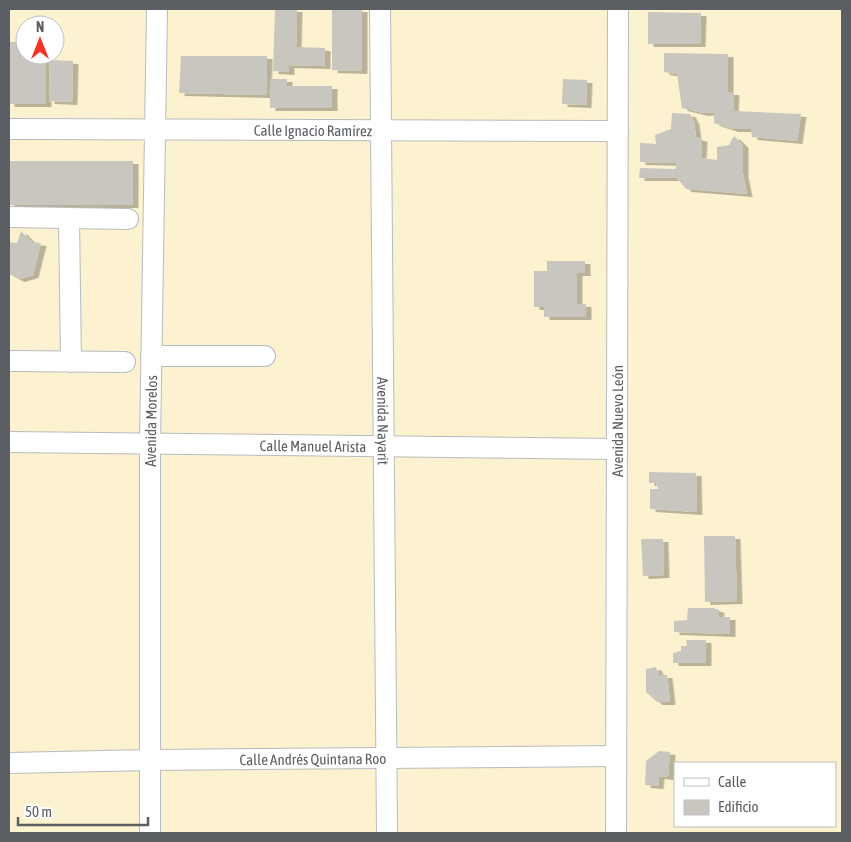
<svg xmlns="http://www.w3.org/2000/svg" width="851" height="842" viewBox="0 0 851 842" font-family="'Asap Condensed',sans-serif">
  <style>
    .sand { fill: #fcf2cf; fill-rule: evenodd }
    .building { fill: #c9c6bf; filter: url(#shadow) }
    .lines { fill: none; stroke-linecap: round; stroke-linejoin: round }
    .street-casing { stroke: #b8bbc0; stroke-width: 22 }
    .street { stroke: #fff; stroke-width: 20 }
    .labels { text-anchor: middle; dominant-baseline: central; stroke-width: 4; stroke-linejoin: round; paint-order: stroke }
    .street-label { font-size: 15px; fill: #5b5f64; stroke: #fff }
  </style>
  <defs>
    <filter id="shadow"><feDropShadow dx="5.5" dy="3" stdDeviation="0" flood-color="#0004"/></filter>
  </defs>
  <rect width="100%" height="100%" fill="#eeece2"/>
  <path class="sand" d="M9 9H842V833H9ZM25 25H55V55H25ZM675 763H835V826H675Z"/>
  <path class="building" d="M275 9H297L296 47 325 48V66L289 65V72L273 71Z
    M332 9H362V71L332 70Z
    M648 12 701 13 700 44H648Z
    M9 42H25V55H46V104H9Z
    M664 53 728 54V92H734L733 111 801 114 797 141 752 137 751 129H733L714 123V112L703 113 682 108 677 74 664 72Z
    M181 56H267L266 95 179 93Z
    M50 60 73 61 72 102 49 101Z
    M270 79H287V86H332V108H270Z
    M563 79 587 80 586 105 562 104Z
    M672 113 690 114 694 122 696 137 702 139 701 158 717 160V147L729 145 734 136 743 145V174L747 194 686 189 677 178H639L640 168 675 169 677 163 640 162V143L656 144 655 135 671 129Z
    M9 161H133V205H9Z
    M21 231 32 242 41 243 33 275 19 279 9 274V242L17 243Z
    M547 261H585V273H577V304H586V317H544V307H534V271H547Z
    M649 472 696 473 697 512 650 509V489H658L656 483H649Z
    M704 536H735L737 601 705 602Z
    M641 539H663L664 575 643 576Z
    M688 608H713L719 610 718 617H730V634L674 632V621L687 620Z
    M686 640H706V663H673V653L681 651V646H687Z
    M656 667 659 675H667L670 702H657L646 692V669Z
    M659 751 670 752 668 777 659 776 658 786 645 785 646 761Z"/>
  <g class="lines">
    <g class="street-casing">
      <g id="street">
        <path id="s1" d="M380 9 387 833"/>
        <path id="s2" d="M9 129 618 131"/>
        <path d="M9 217 128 219"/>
        <path d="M69 218 71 362"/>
        <path d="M151 356H265"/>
        <path d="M9 361 125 362"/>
        <path id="s3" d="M9 442 617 449"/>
        <path id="s4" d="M9 763 150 760 616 756"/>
        <path id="s5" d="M150 833V444L157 9"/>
        <path id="s6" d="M616 833 618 9"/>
      </g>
    </g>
    <use href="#street" class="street"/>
  </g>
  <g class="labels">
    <g class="street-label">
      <text stroke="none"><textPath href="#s2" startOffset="304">Calle Ignacio Ramírez</textPath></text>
      <text stroke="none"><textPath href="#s5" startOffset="412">Avenida Morelos</textPath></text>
      <text stroke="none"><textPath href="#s1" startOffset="412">Avenida Nayarit</textPath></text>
      <text stroke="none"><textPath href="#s6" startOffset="412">Avenida Nuevo León</textPath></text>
      <text stroke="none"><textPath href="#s3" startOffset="304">Calle Manuel Arista</textPath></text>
      <text stroke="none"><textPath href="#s4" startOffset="304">Calle Andrés Quintana Roo</textPath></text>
    </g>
  </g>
  <rect width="851" height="842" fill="none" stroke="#5b5f64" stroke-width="20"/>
  <rect x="674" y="762" width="162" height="65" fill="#ffffff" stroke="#bdbfc1"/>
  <rect x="684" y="778" width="25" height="8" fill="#ffffff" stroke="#bdbfc1"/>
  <text x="718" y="787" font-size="15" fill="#5b5f64">Calle</text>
  <rect x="684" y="800" width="25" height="15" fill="#c9c6bf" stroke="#bdbfc1"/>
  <text x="718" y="812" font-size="15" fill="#5b5f64">Edificio</text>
  <g transform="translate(40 40)"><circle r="24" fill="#ffffff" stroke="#bdbfc1"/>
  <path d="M0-4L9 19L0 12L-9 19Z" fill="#f33423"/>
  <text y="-8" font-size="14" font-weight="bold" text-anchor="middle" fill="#5b5f64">N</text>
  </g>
  <path d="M18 817v8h130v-8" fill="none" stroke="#5b5f64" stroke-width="2.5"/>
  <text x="25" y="817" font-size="15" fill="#5b5f64" stroke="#ffffff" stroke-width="4" paint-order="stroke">50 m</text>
</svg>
